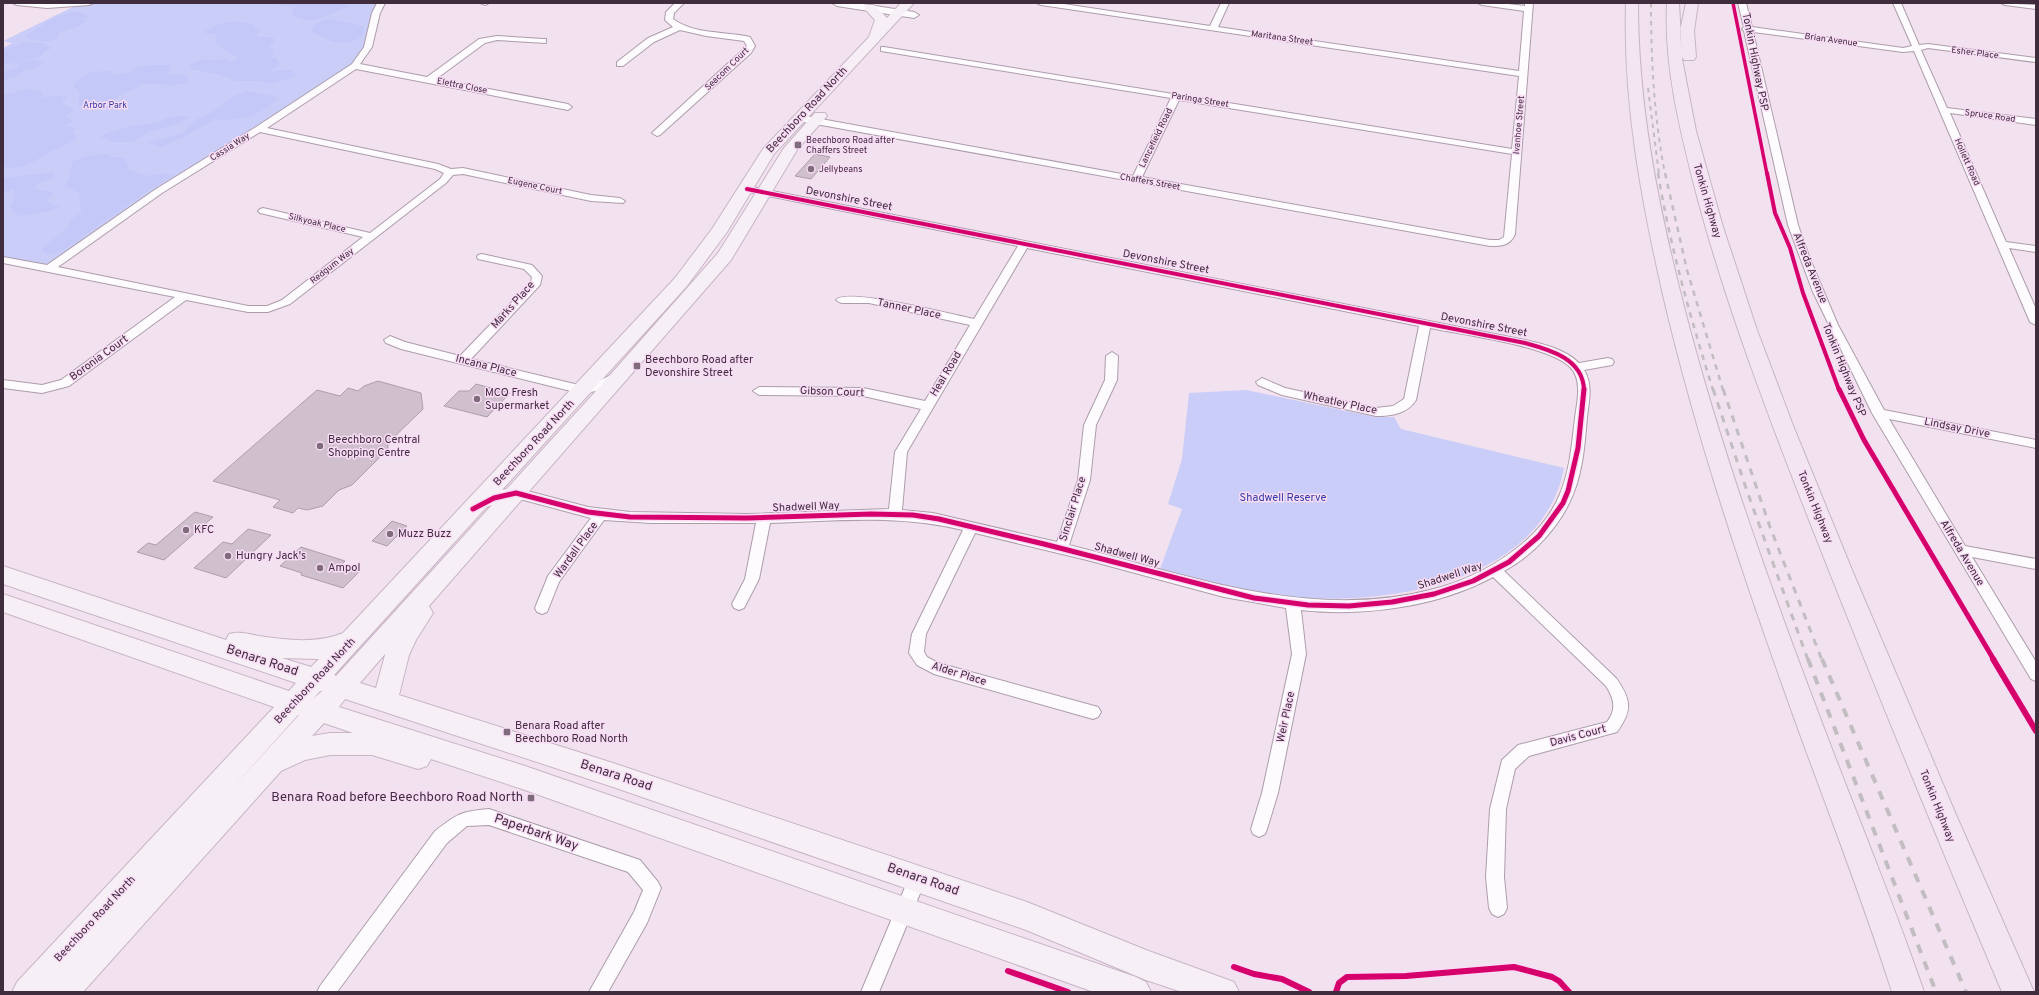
<svg xmlns="http://www.w3.org/2000/svg" width="2039" height="995" viewBox="0 0 2039 995" font-family="Overpass,sans-serif">
  <style>
    .green { fill: #c9cdf8 }
    .forest { fill: #c3c8f8 }
    .building { fill: #d0c0ce; stroke: #ae9eac }
    .lines { fill: none; stroke-linecap: round; stroke-linejoin: round }
    .minor-casing { stroke: #ad9dab; stroke-width: 2 }
    .tertiary-casing { stroke: #ad9dab; stroke-width: 2 }
    .primary-casing { stroke: #c8b5c6; stroke-width: 2 }
    .motorway-casing { stroke: #c8b5c6; stroke-width: 2 }
    .minor { fill: #fdfbfd; fill-rule: evenodd }
    .tertiary { fill: #fdfbfd; fill-rule: evenodd }
    .primary { fill: #f7eff6; fill-rule: evenodd }
    .motorway { fill: #f3e6f2; fill-rule: evenodd }
    .rail-far3 { stroke: #c1bdc0; stroke-width: 2; stroke-dasharray: 4.5 4.5; stroke-linecap: butt }
    .rail-far2 { stroke: #c1bdc0; stroke-width: 2.5; stroke-dasharray: 5.5 5.5; stroke-linecap: butt }
    .rail-far1 { stroke: #c1bdc0; stroke-width: 3; stroke-dasharray: 7 7; stroke-linecap: butt }
    .rail { stroke: #c1bdc0; stroke-width: 4; stroke-dasharray: 9 9; stroke-linecap: butt }
    .cycleway-far3-casing { stroke: #f9dbf5; stroke-width: 5 }
    .cycleway-far2-casing { stroke: #f9dbf5; stroke-width: 6 }
    .cycleway-far1-casing { stroke: #f9dbf5; stroke-width: 8 }
    .cycleway-casing { stroke: #f9dbf5; stroke-width: 9 }
    .cycleway-far3 { stroke: #d6006c; stroke-width: 3.5 }
    .cycleway-far2 { stroke: #d6006c; stroke-width: 4 }
    .cycleway-far1 { stroke: #d6006c; stroke-width: 5 }
    .cycleway { stroke: #d6006c; stroke-width: 6 }
    .poi-dot { fill: #7e6c7c; stroke: #f9dbf5; stroke-width: 1.5 }
    .labels { text-anchor: middle; dominant-baseline: central; stroke-width: 3; stroke-linejoin: round; paint-order: stroke }
    .far-street-label { font-size: 9px; fill: #3f2c3d; stroke: #f9dbf5 }
    .far-park-label { font-size: 9px; fill: #2d3da5; stroke: #f9dbf5 }
    .far-poi-label { font-size: 9px; fill: #3f2c3d; stroke: #f9dbf5; text-anchor: start }
    .street-label { font-size: 11px; fill: #3f2c3d; stroke: #f9dbf5 }
    .poi-label { font-size: 11px; fill: #3f2c3d; stroke: #f9dbf5; text-anchor: start }
    .park-label { font-size: 11px; fill: #2d3da5; stroke: #f9dbf5 }
    .near-street-label { font-size: 13px; fill: #3f2c3d; stroke: #f9dbf5 }
    .near-poi-label { font-size: 13px; fill: #3f2c3d; stroke: #f9dbf5; text-anchor: end }
  </style>
  <rect width="100%" height="100%" fill="#f2e2f0"/>
  <path class="green" d="M89 3H381L360 60 159 191 49 268 3 260V48L12 43 3 41 79 4Z
    M1246 390 1375 417H1394L1401 429 1564 468C1542 583 1387 606 1290 597 1246 593 1203 580 1160 569L1182 509 1168 504 1182 459 1189 393Z"/>
  <path class="forest" d="M276 3H343L349 7C328 13 317 27 293 16L292 12 297 6H280Z
    M73 12 85 13 83 15H89V17L82 19 86 21 82 25 60 33 57 39C46 42 35 43 25 36L55 17Z
    M330 19 358 25 362 27 364 32 362 37C339 47 335 43 313 33L312 29 320 21Z
    M234 21 253 24 254 28 260 30 256 35 260 37H273L274 42 269 46 274 50 272 57 278 59V62L280 64 270 71 291 70 296 76 270 84 262 81H236L217 74 190 69V65C197 61 203 57 211 61L229 58 228 62 237 60 238 57 232 55 216 43V34H209L203 32 219 24Z
    M23 42 45 43 44 45 52 48 45 51 41 56 21 62 34 60 43 62 36 69H26L15 77 3 80V72L18 67 20 63 3 64V51Z
    M154 65H170L169 73 162 76 175 74 189 76 187 82 173 85 140 83 141 85C136 89 130 90 124 93 105 105 102 111 78 105L80 92 73 86C87 69 93 72 114 71L110 76 132 72 137 67Z
    M30 89 42 92 44 98 54 95 67 97 62 103 74 109 66 116 73 121 64 126H71L74 129 72 133 77 136C71 145 63 145 54 150 37 158 23 173 3 166L5 154H3V95Z
    M246 91 276 97 277 99C272 103 267 108 262 111 248 118 230 122 215 119L184 137 161 147 148 143 182 133 199 118 211 113 232 97Z
    M191 116 178 124 149 132 136 140 118 143 100 137 110 132 131 126 157 123 169 117Z
    M106 154 112 157H124L129 170 148 176 166 173 173 176 149 190 63 250 47 254 41 250 69 226 70 221 81 212 79 193 65 186C70 177 70 170 73 161L87 156Z
    M53 172 54 178 39 183 34 188 54 193 46 201 60 207 49 211 18 216 10 207 15 196 14 189 3 192V178Z"/>
  <path class="building" d="M815 154 830 157 811 179 795 176Z
    M378 381 421 393 423 409 388 443V449L352 485 339 490 323 506 307 510 298 508 293 513 273 507 280 500 213 481 317 390 340 396 348 388 358 391 364 386Z
    M476 384 510 393 487 417 444 406 459 391H469Z
    M195 512 213 517 164 560 137 552 148 543 156 545Z
    M392 521 407 526 387 546 372 541Z
    M248 529 271 535 226 578 194 568 223 542 232 544Z
    M301 547 345 561 342 564 361 570 343 588 301 575 302 573 280 566Z"/>
  <g class="lines">
    <g class="minor-casing">
      <path id="minor" d="M13 3H93L89 5 47 8 17 5Z
        M377 3H385L380 13 372 47 360 64 427 77 479 39 497 36 543 39H546V43L497 40 485 43 436 79 568 104 572 107 568 110 356 69 267 128 438 164 451 169 463 168 591 195 620 198 625 201 623 203 591 201 463 174 453 175 446 183 290 304 268 312H248L186 300 69 386 42 393 3 388V380L42 385 61 380 175 297 3 263V257L47 265 156 189 256 127 352 64 364 47 372 13ZM260 132 435 169 444 173 440 179 370 233 263 208 260 209 258 211 260 213 363 237 282 300 267 306H248L58 267 162 193Z
        M480 3H489L485 5Z
        M675 3H684L674 13 673 19C695 35 725 31 750 37L755 46 751 53 660 135 657 136 652 133 654 131 747 46 744 41 706 36 680 30 654 42 623 66H617V62L648 38 673 27 665 20 666 12Z
        M1037 3H1057L1210 26 1221 3H1229L1218 27 1519 71 1524 11 1482 5 1478 3H1500L1525 6V3H1533L1515 234C1510 246 1501 246 1490 246L799 121 795 118 799 115 1133 176 1171 98 881 51V47H884L1512 149 1519 76 1041 5ZM1179 100 1512 154 1504 237 1499 240H1490L1142 177Z
        M1738 3H1746L1752 27 1903 48 1912 46 1893 3H1901L1919 45 1928 44 2036 58 2035 62 1928 48 1921 50 1947 108 2036 119V125L1950 113 2006 242 2036 246V252L2009 248 2036 309V325L2030 322 1914 51 1903 52 1753 32 1798 225 1810 259 1838 325 1884 410 2036 440V448L1889 419 1965 546 2036 559V569L1972 557 2036 662V681L2031 679 1872 413 1813 292 1788 225 1744 31 1742 29 1744 27Z
        M2001 3 2036 5V9L2005 5Z
        M747 186 1525 340C1543 344 1565 349 1579 363L1608 358 1612 359 1614 362 1612 365 1584 370C1593 384 1589 401 1587 417 1585 442 1583 469 1574 492 1562 524 1534 555 1504 571L1616 678C1631 699 1633 710 1617 732L1529 756 1515 769 1506 809 1504 877 1507 908 1504 914 1498 917 1492 914 1489 908 1486 877 1490 809 1502 760 1518 745 1607 722C1617 709 1614 699 1606 686L1493 577C1437 607 1364 617 1301 610L1306 654 1278 793 1267 829 1265 834 1259 837 1253 834 1251 829 1262 793 1292 654 1286 608 1224 597 1087 560 975 533 926 634 924 652 927 657 938 663 1098 707 1101 712 1098 717 1093 719 934 674 917 665 909 653 912 634 963 530C897 514 836 521 770 523L759 579 744 608 739 610 734 608 732 604 745 579 756 523H651L604 520 559 582 547 612 542 614 537 612 535 608 548 576 591 518 516 498H508L480 510 475 508 473 505 475 502 501 490 516 488 588 507 630 512 747 514 889 509 895 452 921 409 863 396 759 395 753 391 759 387 863 388 925 401 970 325 869 303H841L836 300C846 287 954 315 974 319L1018 246 744 191V187ZM1027 248 1419 326 1404 399 1393 406 1376 408 1285 388 1262 378 1256 382 1258 385 1282 395 1376 416C1391 416 1407 414 1416 400L1430 328C1463 335 1547 345 1570 367 1583 380 1577 402 1575 418 1572 443 1570 470 1560 494 1540 543 1483 576 1434 589 1310 622 1189 575 1069 545L1090 480 1096 425 1117 380 1118 356 1112 352 1106 356 1105 380 1084 425 1078 480 1057 542 933 513 902 510 907 452Z
        M482 254 532 265 542 276 540 285 471 359 583 386 595 383 617 372 623 376 621 379 603 389 583 394 401 349 386 343 384 340 390 336 405 342 460 356 531 282 532 277 524 269 478 259 477 257 478 255Z
        M489 809 640 860 658 882 661 888 647 923 608 992H589L634 912 643 890 628 872 489 825 467 826 447 843 337 992H317L320 986 435 831C459 813 459 812 489 809Z
        M917 871 923 873 926 879 879 992H861L911 873Z"/>
    </g>
    <g class="tertiary-casing">
      <path id="tertiary" d="M832 3H856L914 12 919 15 914 18 837 6Z"/>
    </g>
    <g class="primary-casing">
      <path id="primary" d="M901 3H914L774 154 727 232 687 286 334 675 336 676 596 391 718 253 784 148 815 113H825L827 116 797 150 731 260 429 606 433 613 416 640 409 655 399 695 613 763 1027 902 1146 950 1234 982 1239 992H1182L1146 980 1026 930 613 787 345 699 339 707 522 765 1136 977 1146 982 1151 992H1094L522 789 431 759 427 766 418 769 372 755H330L305 760 281 771 83 992H48L49 990 47 992H12L17 982 274 707 3 612V594L289 691 296 683 3 584V566L226 640 229 634C239 631 248 634 259 636 285 640 318 644 343 633L675 278 712 229 763 149 869 37 875 20 864 8 866 5H874L887 18ZM385 655 376 688 360 683 385 654ZM282 658 319 659 311 667ZM320 691H322L313 699ZM298 715H299L226 795ZM324 723 353 733H330L312 736Z"/>
    </g>
    <g class="motorway-casing">
      <path id="motorway" d="M1626 3H1638C1638 103 1657 199 1681 295 1720 450 1775 600 1832 749 1863 830 1896 910 1924 992H1892C1866 910 1835 829 1805 748 1751 599 1699 449 1663 295 1641 198 1623 102 1626 3Z
        M1667 3H1679L1682 59 1696 131 1723 227 1757 330 1794 428 1852 570 1957 817 2034 992H2002C1930 822 1860 651 1793 479 1756 383 1720 285 1694 185 1679 125 1664 65 1667 3Z
        M1686 3H1698L1694 31 1696 57 1694 60H1684L1682 57 1680 31Z"/>
    </g>
    <use href="#minor" class="minor"/>
    <use href="#tertiary" class="tertiary"/>
    <use href="#primary" class="primary"/>
    <use href="#motorway" class="motorway"/>
    <path class="rail-far3" d="M1651 3C1651 60 1654 117 1665 174
      M1648 88 1659 174"/>
    <path class="rail-far2" d="M1658 173C1670 247 1691 319 1713 390
      M1665 173 1687 270 1723 390"/>
    <path class="rail-far1" d="M1713 389 1747 491 1808 660
      M1723 389 1770 527 1822 660"/>
    <path class="rail" d="M1808 659 1936 992
      M1822 659 1966 992"/>
    <g class="cycleway-far3-casing">
      <path id="cycleway-far3" d="M1733 3 1767 174"/>
    </g>
    <g class="cycleway-far2-casing">
      <path id="cycleway-far2" d="M1767 173 1775 213 1790 248 1803 293 1839 390
        M747 189 1525 343C1551 350 1583 359 1584 390"/>
    </g>
    <g class="cycleway-far1-casing">
      <path id="cycleway-far1" d="M1839 389 1864 440 1994 660
        M473 509 494 498 516 493 588 512 630 517 747 518 871 514 913 515 939 519 1044 544 1254 598 1308 605 1349 606 1392 602 1434 594 1473 581 1509 562 1539 536 1563 503 1568 491 1578 448 1584 389"/>
    </g>
    <g class="cycleway-casing">
      <path id="cycleway" d="M1993 659 2036 731
        M1234 967 1254 974 1282 979 1309 992
        M1008 971 1068 992
        M1336 992 1339 983 1347 977 1406 976 1514 967 1552 977 1559 981 1569 992"/>
    </g>
    <use href="#cycleway-far3" class="cycleway-far3"/>
    <use href="#cycleway-far2" class="cycleway-far2"/>
    <use href="#cycleway-far1" class="cycleway-far1"/>
    <use href="#cycleway" class="cycleway"/>
  </g>
  <g class="poi-dot">
    <rect x="794" y="141" width="8" height="8" rx="2"/>
    <circle cx="811" cy="169" r="4"/>
    <rect x="633" y="362" width="8" height="8" rx="2"/>
    <circle cx="477" cy="399" r="4"/>
    <circle cx="320" cy="446" r="4"/>
    <circle cx="186" cy="530" r="4"/>
    <circle cx="390" cy="534" r="4"/>
    <circle cx="228" cy="556" r="4"/>
    <circle cx="320" cy="568" r="4"/>
    <rect x="503" y="728" width="8" height="8" rx="2"/>
    <rect x="527" y="794" width="8" height="8" rx="2"/>
  </g>
  <g class="labels">
    <g class="far-street-label">
      <text transform="translate(1282 38) rotate(8)">Maritana Street</text>
      <text transform="translate(1831 40) rotate(8)">Brian Avenue</text>
      <text transform="translate(1975 53) rotate(7)">Esher Place</text>
      <text transform="translate(727 69) rotate(-44)">Seacom Court</text>
      <text transform="translate(462 86) rotate(11)">Elettra Close</text>
      <text transform="translate(1200 100) rotate(9)">Paringa Street</text>
      <text transform="translate(1990 116) rotate(8)">Spruce Road</text>
      <text transform="translate(1519 125) rotate(-85)">Ivanhoe Street</text>
      <text transform="translate(1156 138) rotate(-64)">Lancefield Road</text>
      <text transform="translate(230 147) rotate(-32)">Cassia Way</text>
      <text transform="translate(1967 162) rotate(66)">Hollett Road</text>
      <text transform="translate(1150 182) rotate(10)">Chaffers Street</text>
      <text transform="translate(535 186) rotate(12)">Eugene Court</text>
      <text transform="translate(317 223) rotate(13)">Silkyoak Place</text>
      <text transform="translate(332 266) rotate(-38)">Redgum Way</text>
    </g>
    <g class="far-park-label">
      <text x="105" y="105">Arbor Park</text>
    </g>
    <g class="far-poi-label">
      <text x="806" y="140">Beechboro Road after<tspan x="806" dy="10">Chaffers Street</tspan></text>
      <text x="819" y="169">Jellybeans</text>
    </g>
    <g class="street-label">
      <text transform="translate(1755 62) rotate(79)">Tonkin Highway PSP</text>
      <text transform="translate(807 110) rotate(-47)">Beechboro Road North</text>
      <text transform="translate(849 199) rotate(11)">Devonshire Street</text>
      <text transform="translate(1707 201) rotate(74)">Tonkin Highway</text>
      <text transform="translate(1166 262) rotate(11)">Devonshire Street</text>
      <text transform="translate(1810 268) rotate(68)">Alfreda Avenue</text>
      <text transform="translate(513 305) rotate(-48)">Marks Place</text>
      <text transform="translate(909 309) rotate(12)">Tanner Place</text>
      <text transform="translate(1484 325) rotate(11)">Devonshire Street</text>
      <text transform="translate(99 358) rotate(-36)">Boronia Court</text>
      <text transform="translate(486 366) rotate(14)">Incana Place</text>
      <text transform="translate(1844 370) rotate(68)">Tonkin Highway PSP</text>
      <text transform="translate(946 374) rotate(-59)">Heal Road</text>
      <text transform="translate(832 392) rotate(2)">Gibson Court</text>
      <text transform="translate(1340 403) rotate(12)">Wheatley Place</text>
      <text transform="translate(1957 428) rotate(11)">Lindsay Drive</text>
      <text transform="translate(534 443) rotate(-47)">Beechboro Road North</text>
      <text transform="translate(806 507) rotate(-2)">Shadwell Way</text>
      <text transform="translate(1815 507) rotate(68)">Tonkin Highway</text>
      <text transform="translate(1073 509) rotate(-73)">Sinclair Place</text>
      <text transform="translate(576 550) rotate(-54)">Wardall Place</text>
      <text transform="translate(1962 553) rotate(59)">Alfreda Avenue</text>
      <text transform="translate(1127 555) rotate(15)">Shadwell Way</text>
      <text transform="translate(1450 576) rotate(-18)">Shadwell Way</text>
      <text transform="translate(959 674) rotate(17)">Alder Place</text>
      <text transform="translate(315 681) rotate(-47)">Beechboro Road North</text>
      <text transform="translate(1286 717) rotate(-78)">Weir Place</text>
      <text transform="translate(1578 736) rotate(-15)">Davis Court</text>
      <text transform="translate(1937 806) rotate(68)">Tonkin Highway</text>
      <text transform="translate(95 919) rotate(-47)">Beechboro Road North</text>
    </g>
    <g class="poi-label">
      <text x="645" y="360">Beechboro Road after<tspan x="645" dy="13">Devonshire Street</tspan></text>
      <text x="485" y="393">MCQ Fresh<tspan x="485" dy="13">Supermarket</tspan></text>
      <text x="328" y="440">Beechboro Central<tspan x="328" dy="13">Shopping Centre</tspan></text>
      <text x="194" y="530">KFC</text>
      <text x="398" y="534">Muzz Buzz</text>
      <text x="236" y="556">Hungry Jack's</text>
      <text x="328" y="568">Ampol</text>
      <text x="515" y="726">Benara Road after<tspan x="515" dy="13">Beechboro Road North</tspan></text>
    </g>
    <g class="park-label">
      <text x="1283" y="498">Shadwell Reserve</text>
    </g>
    <g class="near-street-label">
      <text transform="translate(262 661) rotate(18)">Benara Road</text>
      <text transform="translate(616 776) rotate(18)">Benara Road</text>
      <text transform="translate(536 833) rotate(19)">Paperbark Way</text>
      <text transform="translate(923 880) rotate(19)">Benara Road</text>
    </g>
    <g class="near-poi-label">
      <text x="523" y="798">Benara Road before Beechboro Road North</text>
    </g>
  </g>
  <rect width="2039" height="995" fill="none" stroke="#3f2c3d" stroke-width="8"/>
</svg>
